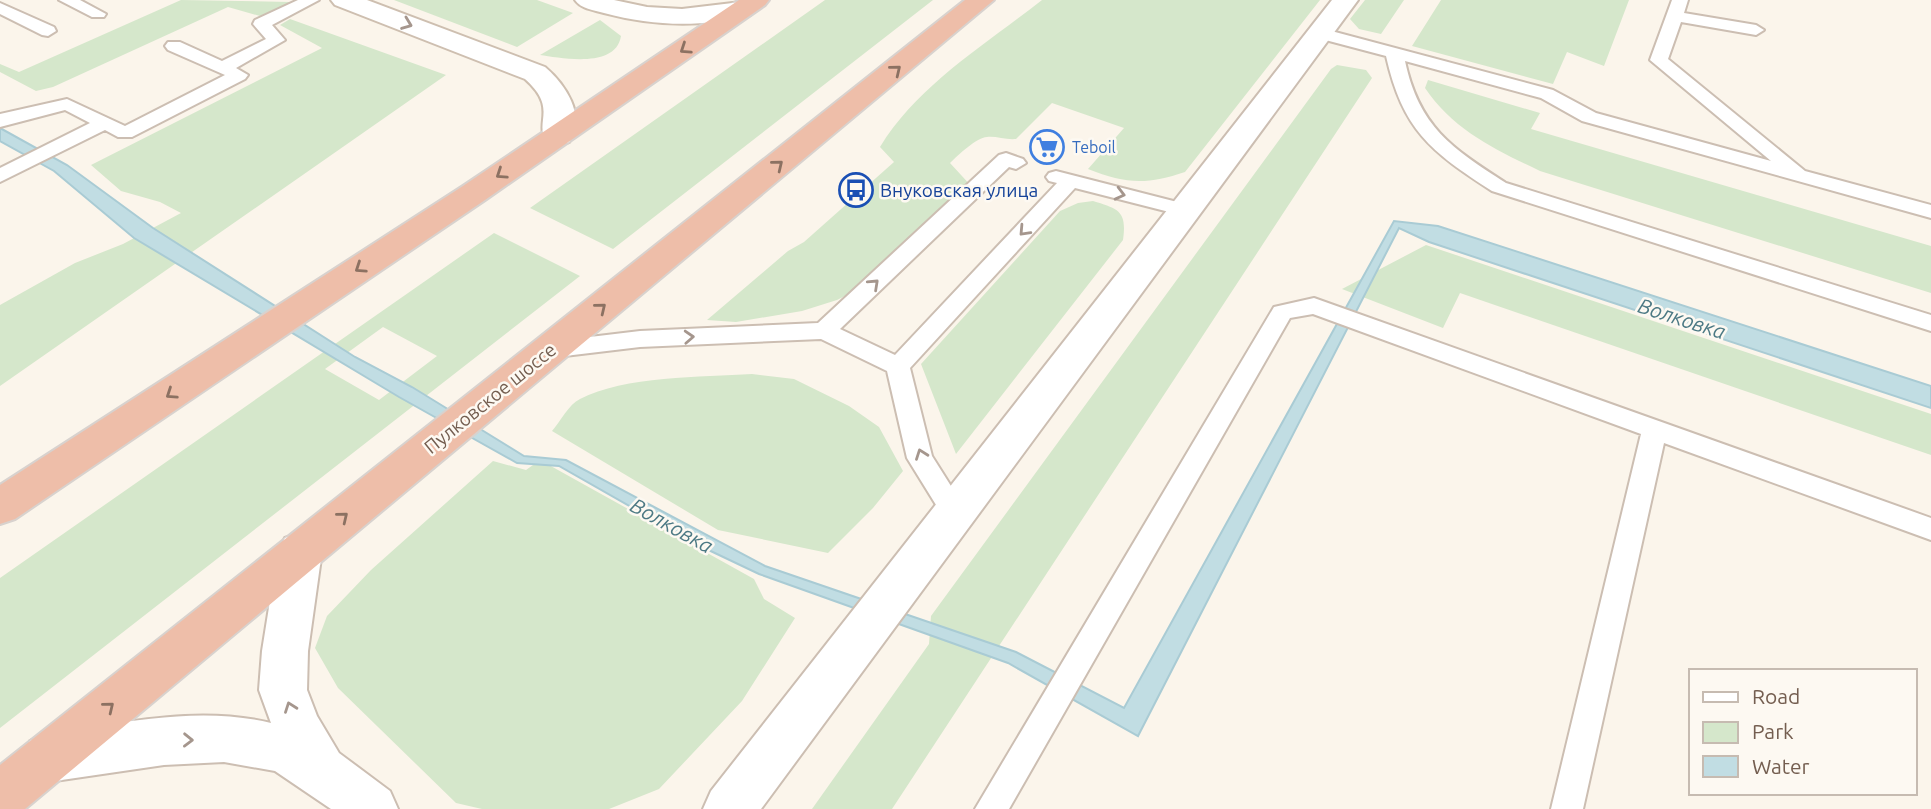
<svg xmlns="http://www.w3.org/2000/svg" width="1931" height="809" viewBox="0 0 1931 809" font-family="Ubuntu,sans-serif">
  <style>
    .green { fill: #d5e7cb; fill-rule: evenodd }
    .water { fill: #c1dde3; stroke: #a9cbd4; stroke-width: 2 }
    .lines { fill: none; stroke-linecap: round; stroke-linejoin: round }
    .lane-casing { stroke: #ccbeb2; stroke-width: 4 }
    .street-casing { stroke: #ccbeb2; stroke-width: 4 }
    .secondary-casing { stroke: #cebfb0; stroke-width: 4 }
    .highway-casing { stroke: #d8d2ce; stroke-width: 4 }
    .lane { fill: #fff; fill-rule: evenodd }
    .street { fill: #fff; fill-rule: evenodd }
    .secondary { fill: #fff; fill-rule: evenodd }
    .highway { fill: #eebea9; fill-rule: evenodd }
    .oneway { stroke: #a5968d }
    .oneway2 { stroke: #8c7162 }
    .labels { text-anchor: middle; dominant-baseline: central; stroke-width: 5; stroke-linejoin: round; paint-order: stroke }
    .far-shop-label { font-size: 16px; fill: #366cbe; stroke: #fdf9f2; text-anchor: start }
    .transit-label { font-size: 19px; fill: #164399; stroke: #fdf9f2; text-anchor: start }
    .street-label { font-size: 19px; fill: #745e50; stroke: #fdf9f2 }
    .water-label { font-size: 21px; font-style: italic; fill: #4c7984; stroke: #fdf9f2 }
  </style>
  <rect width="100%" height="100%" fill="#fbf5eb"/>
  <path class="green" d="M181 0 291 2 260 16 228 7 53 87 36 91 0 72V64L19 72Z
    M394 0H537L573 13 517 47Z
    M825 0H933L613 249 530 208Z
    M1042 0H1320L1185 172C1147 185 1125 184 1088 169L1124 128 1052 103 1016 139C1006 140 996 136 987 137 976 138 958 155 950 163L973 188 861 288 837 300 802 311 736 322 707 320 788 251 804 242 894 162 880 147C918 85 985 45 1042 0Z
    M1365 0H1404L1381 34 1359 29 1350 19Z
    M1441 0H1629L1604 66 1567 52 1553 84 1412 46Z
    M290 19 446 75 0 386V305L75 263 123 244 181 213 160 202 121 191 91 165 322 48 280 25Z
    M600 20 621 36C616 69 561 58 540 55Z
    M1337 65 1366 70 1372 78 892 809H812L929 644 931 616 1331 69Z
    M1428 80 1540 113 1531 129 1931 246V293L1540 171C1496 150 1453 130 1425 88Z
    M1093 201C1119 209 1127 211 1123 240L956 454 921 364 1060 211 1078 203Z
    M494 233 580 276 0 728V578ZM383 327 437 356 379 400 325 369Z
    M1426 245 1931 414V455L1460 293 1443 328 1342 289Z
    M752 374 794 379 849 406 879 427 903 471 873 508 828 553 718 530 552 431C560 422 569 404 580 399 624 376 702 377 752 374Z
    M540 460 754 579 764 599 795 618 742 701 659 789 609 809H482L456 803 338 688 315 648 327 616 371 570 493 461 526 470Z"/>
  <path class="water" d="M0 128 67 165 153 228 355 357 412 387 524 456 566 460 765 566 1016 652 1124 708 1394 221 1438 226 1931 386V408L1429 242 1399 228 1138 736 1008 663 759 574 698 545 559 466 517 463 399 397 134 238 54 171 0 141Z"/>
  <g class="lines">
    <g class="lane-casing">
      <path id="lane" d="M59 0H80L106 14 104 17H92Z
        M298 0H319L272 25 285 40 236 68 248 75 245 79 132 137H118L105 130 0 182V168L90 123 65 110 0 127V114L67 99 125 126 225 75 168 50 165 46 168 42H180L222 61 266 39 253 24 255 20Z
        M1672 0H1688L1684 13 1756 25 1764 30 1756 35 1681 22 1668 59 1805 171 1931 205V218L1582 121 1541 98 1405 61C1419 127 1452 148 1506 183L1931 315V331L1492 191C1430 151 1403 130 1386 56L1314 37 1312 33 1320 28 1553 90 1596 113 1771 161 1650 60Z
        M0 3 54 27 56 31 48 36 42 35 0 14Z
        M1006 153 1023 159 1026 163 1016 169 1009 167 840 329 895 355 1057 183 1049 181 1046 177 1049 173 1056 171 1185 204 1192 206 1195 210 1192 214 1185 216 1075 188 910 368 932 456 968 513 964 521 955 524 946 521 907 458 887 371 821 339 640 347 548 358 540 356 536 350 540 344 548 342 640 331 818 323 999 155Z
        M1314 298 1931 518V540L1664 443 1583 809H1551L1641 434 1313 314 1290 318 1009 809H975L1274 307Z"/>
    </g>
    <g class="street-casing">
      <path id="street" d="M1332 0H1358L761 809H703L711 791Z
        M300 533 315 538 322 551 308 651 307 690 317 716 339 753 390 791 398 809H331L275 771 224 762 164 765 48 782 30 775 23 758 30 741C52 732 75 730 99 726 155 717 214 709 271 723L259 690 262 651 278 551 285 538Z"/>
    </g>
    <g class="secondary-casing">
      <path id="secondary" d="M331 0H367L545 67C565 84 587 116 569 142L558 145 547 142C533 122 559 109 525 79L335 5Z
        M575 0H614L647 7 682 9 741 2 750 5 754 10 750 15C701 28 653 26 604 13 594 10 581 9 575 0Z"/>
    </g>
    <g class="highway-casing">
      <path id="highway" d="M739 0H769L765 5 485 200 15 519 0 524V485L463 186Z
        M965 0H994L25 809H0V765Z"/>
    </g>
    <use href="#lane" class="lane"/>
    <use href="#street" class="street"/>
    <use href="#secondary" class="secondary"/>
    <use href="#highway" class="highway"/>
  </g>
  <defs><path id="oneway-chevron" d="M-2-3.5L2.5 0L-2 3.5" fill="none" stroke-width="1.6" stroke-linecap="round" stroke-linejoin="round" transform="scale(1.75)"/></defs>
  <g class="oneway">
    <use href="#oneway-chevron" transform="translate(407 24) rotate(21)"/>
    <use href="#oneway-chevron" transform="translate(1120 194) rotate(14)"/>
    <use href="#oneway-chevron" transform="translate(1024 231) rotate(133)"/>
    <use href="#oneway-chevron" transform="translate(874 284) rotate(-43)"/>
    <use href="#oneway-chevron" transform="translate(689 337) rotate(-3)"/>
    <use href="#oneway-chevron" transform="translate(921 454) rotate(-110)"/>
    <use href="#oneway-chevron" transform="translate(290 707) rotate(-110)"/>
    <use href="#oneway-chevron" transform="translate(188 740) rotate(1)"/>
  </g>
  <g class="oneway2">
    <use href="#oneway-chevron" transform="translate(685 49) rotate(146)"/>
    <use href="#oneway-chevron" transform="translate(896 70) rotate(-39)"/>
    <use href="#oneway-chevron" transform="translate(778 165) rotate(-39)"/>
    <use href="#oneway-chevron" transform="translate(501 174) rotate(146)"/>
    <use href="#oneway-chevron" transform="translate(360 268) rotate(146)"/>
    <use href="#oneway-chevron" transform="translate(601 308) rotate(-39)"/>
    <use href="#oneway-chevron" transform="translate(171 394) rotate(146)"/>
    <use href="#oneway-chevron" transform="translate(343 517) rotate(-39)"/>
    <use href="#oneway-chevron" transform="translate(109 707) rotate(-39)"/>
  </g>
  <defs>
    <g id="supermarket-ring" transform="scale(1.75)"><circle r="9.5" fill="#fdf9f2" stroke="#3f7fe0" stroke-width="1.5"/><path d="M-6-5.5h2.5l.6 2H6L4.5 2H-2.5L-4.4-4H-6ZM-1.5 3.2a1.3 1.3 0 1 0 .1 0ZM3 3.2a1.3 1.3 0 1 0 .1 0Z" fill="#3f7fe0"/></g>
    <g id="bus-ring" transform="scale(1.75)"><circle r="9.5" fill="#fdf9f2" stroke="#1a4fb4" stroke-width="1.5"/><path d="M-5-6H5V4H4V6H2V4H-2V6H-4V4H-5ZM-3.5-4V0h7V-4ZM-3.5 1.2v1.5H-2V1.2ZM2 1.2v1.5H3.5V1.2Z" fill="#1a4fb4"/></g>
  </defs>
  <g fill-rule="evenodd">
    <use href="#supermarket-ring" x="1047" y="147"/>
    <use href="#bus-ring" x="856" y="190"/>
  </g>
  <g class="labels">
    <g class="far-shop-label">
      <text x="1072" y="147">Teboil</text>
    </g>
    <g class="transit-label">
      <text x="880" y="190">Внуковская улица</text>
    </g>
    <g class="street-label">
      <text transform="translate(490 398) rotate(-39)">Пулковское шоссе</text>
    </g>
    <g class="water-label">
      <text transform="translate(1682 318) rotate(18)">Волковка</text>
      <text transform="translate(672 525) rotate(29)">Волковка</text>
    </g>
  </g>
  <rect x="1689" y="669" width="228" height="126" fill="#fdf9f2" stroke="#c6bbb1" stroke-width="2"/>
  <rect x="1703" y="692" width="35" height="10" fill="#ffffff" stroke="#c6bbb1" stroke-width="2"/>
  <text x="1752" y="704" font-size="21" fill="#745e50">Road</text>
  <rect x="1703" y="722" width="35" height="21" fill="#d5e7cb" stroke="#c6bbb1" stroke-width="2"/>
  <text x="1752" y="739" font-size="21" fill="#745e50">Park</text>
  <rect x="1703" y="756" width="35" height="21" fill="#c1dde3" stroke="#c6bbb1" stroke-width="2"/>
  <text x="1752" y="774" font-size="21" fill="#745e50">Water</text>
</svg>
